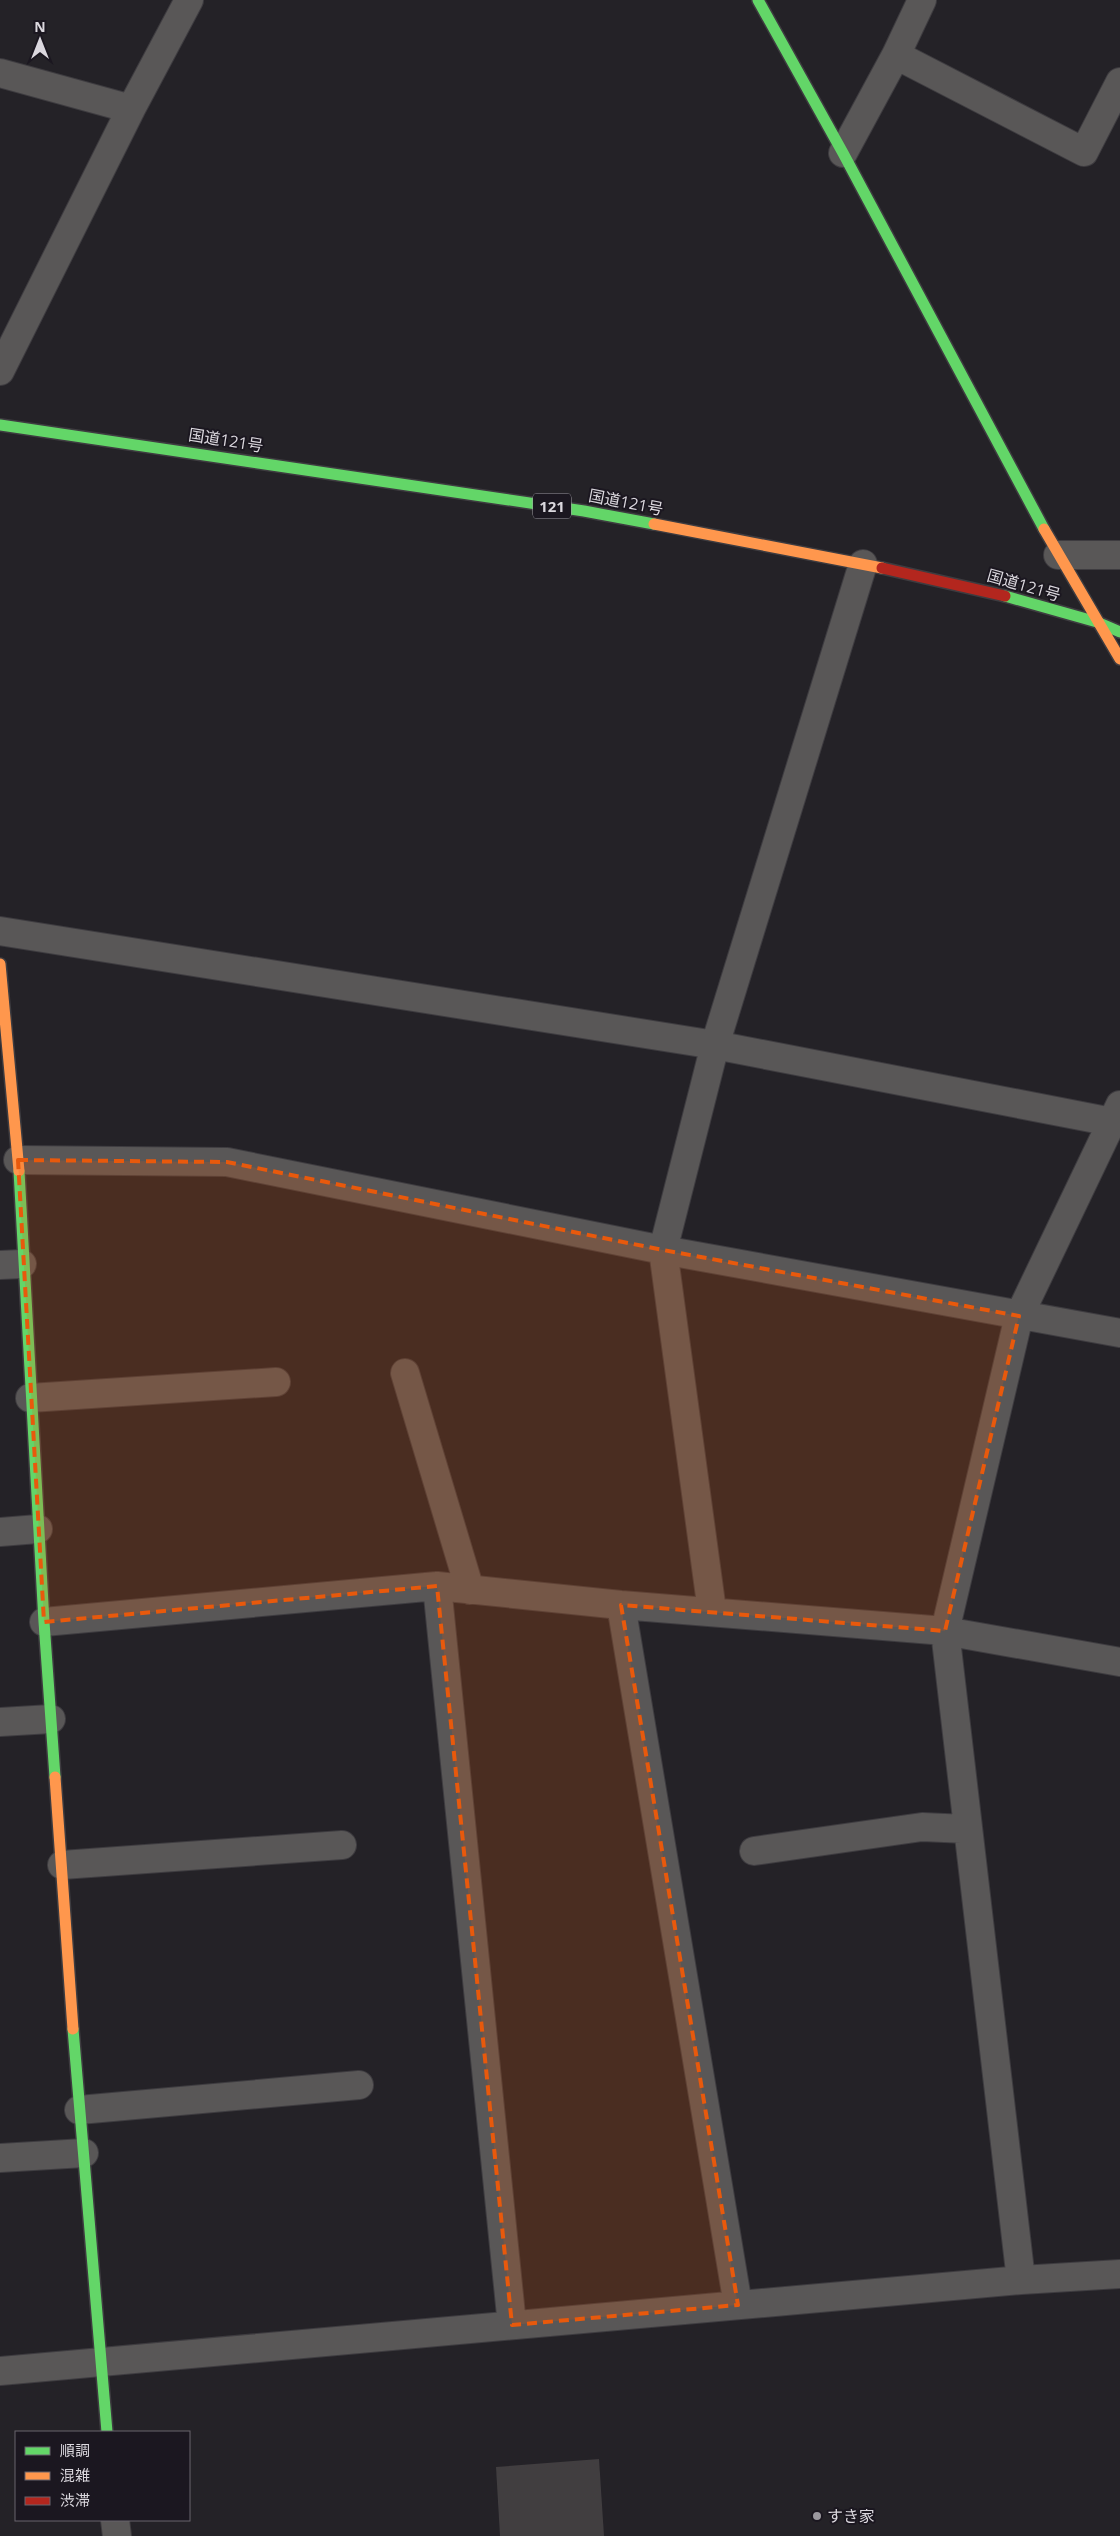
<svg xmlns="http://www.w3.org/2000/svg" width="1120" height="2536" viewBox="0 0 1120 2536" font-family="'Open Sans','Noto Sans JP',sans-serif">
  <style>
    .building { fill: #413e40 }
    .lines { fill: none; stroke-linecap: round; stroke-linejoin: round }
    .street-casing { stroke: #3e3c40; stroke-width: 30 }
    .fast-casing { stroke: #3e3c40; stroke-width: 14 }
    .slow-casing { stroke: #3e3c40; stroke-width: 14 }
    .jam-casing { stroke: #3e3c40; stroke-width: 14 }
    .street { stroke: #595757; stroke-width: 28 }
    .fast { stroke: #63d668; stroke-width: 11 }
    .slow { stroke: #ff974d; stroke-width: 11 }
    .jam { stroke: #b3261e; stroke-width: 11 }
    .marked { fill: #e8590c; fill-opacity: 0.2; stroke: #e8590c; stroke-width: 4; stroke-dasharray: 10 6; stroke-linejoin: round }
    .poi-dot { fill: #9b989e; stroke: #1b1720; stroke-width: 2 }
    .labels { text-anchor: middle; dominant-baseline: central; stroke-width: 4; stroke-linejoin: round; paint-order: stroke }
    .shield { fill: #1b1720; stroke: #a19ea5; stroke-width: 1 }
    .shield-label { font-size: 15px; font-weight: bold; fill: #dbd8de }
    .street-label { font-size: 16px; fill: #dbd8de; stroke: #1b1720 }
    .poi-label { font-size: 16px; fill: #dbd8de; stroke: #1b1720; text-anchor: start }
  </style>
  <rect width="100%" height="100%" fill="#242227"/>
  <path class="building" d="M599 2459 604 2536H500L496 2467Z"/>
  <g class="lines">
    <g class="street-casing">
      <path id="street" d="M896 55 1084 152 1120 82
        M0 73 131 109
        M843 153 896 55 922 0
        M0 371 131 109 189 0
        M1058 555H1120
        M0 931 715 1045 1112 1122
        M18 1160 227 1162 663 1250 1120 1333
        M0 1265 22 1264
        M405 1373 470 1590
        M30 1398 276 1382
        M0 1532 38 1529
        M437 1586 512 2325
        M621 1605 738 2305
        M712 1611 663 1250 715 1045 863 564
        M44 1622 437 1586 621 1605 945 1631 1120 1662
        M0 1722 51 1719
        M754 1851 922 1827 967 1829
        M62 1865 342 1845
        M79 2110 359 2085
        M0 2158 84 2153
        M1021 2280 945 1631 1019 1316 1120 1105
        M0 2371 1021 2280 1120 2274
        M115 2520 117 2536"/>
    </g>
    <g class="fast-casing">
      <path id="fast" d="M758 0 843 153 1044 529
        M0 425 584 511 654 524
        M1005 596 1097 622 1120 632
        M19 1171 44 1622 55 1777
        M73 2029 107 2432"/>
    </g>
    <g class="slow-casing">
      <path id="slow" d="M654 524 882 568
        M1044 529 1120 659
        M0 964 19 1171
        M55 1777 73 2029"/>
    </g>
    <g class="jam-casing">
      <path id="jam" d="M882 568 1005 596"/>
    </g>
    <use href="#street" class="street"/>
    <use href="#fast" class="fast"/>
    <use href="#slow" class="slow"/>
    <use href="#jam" class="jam"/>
  </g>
  <path class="marked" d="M18 1160 227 1162 663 1250 1019 1316 945 1631 621 1605 738 2305 512 2325 437 1586 44 1622Z"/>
  <circle class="poi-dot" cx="817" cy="2516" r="5"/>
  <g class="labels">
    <rect class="shield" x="533" y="493.5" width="38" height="25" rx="4"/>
    <g class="shield-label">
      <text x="552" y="506">121</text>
    </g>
    <g class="street-label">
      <text transform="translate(226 440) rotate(9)">国道121号</text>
      <text transform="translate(626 502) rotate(11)">国道121号</text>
      <text transform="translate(1024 585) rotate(16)">国道121号</text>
    </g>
    <g class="poi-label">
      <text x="827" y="2516">すき家</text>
    </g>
  </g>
  <rect x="15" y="2431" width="175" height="90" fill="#1b1720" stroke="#68646c"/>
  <rect x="25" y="2447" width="25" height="8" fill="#63d668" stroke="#68646c"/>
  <text x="60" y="2456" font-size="15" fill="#dbd8de">順調</text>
  <rect x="25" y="2472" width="25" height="8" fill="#ff974d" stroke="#68646c"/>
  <text x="60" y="2481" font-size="15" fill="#dbd8de">混雑</text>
  <rect x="25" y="2497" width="25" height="8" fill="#b3261e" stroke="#68646c"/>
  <text x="60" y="2506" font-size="15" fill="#dbd8de">渋滞</text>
  <g transform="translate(40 40)" stroke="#1b1720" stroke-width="4" paint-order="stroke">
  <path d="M0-4L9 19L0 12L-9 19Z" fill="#dbd8de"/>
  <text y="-8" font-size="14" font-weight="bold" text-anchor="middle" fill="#dbd8de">N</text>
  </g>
</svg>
